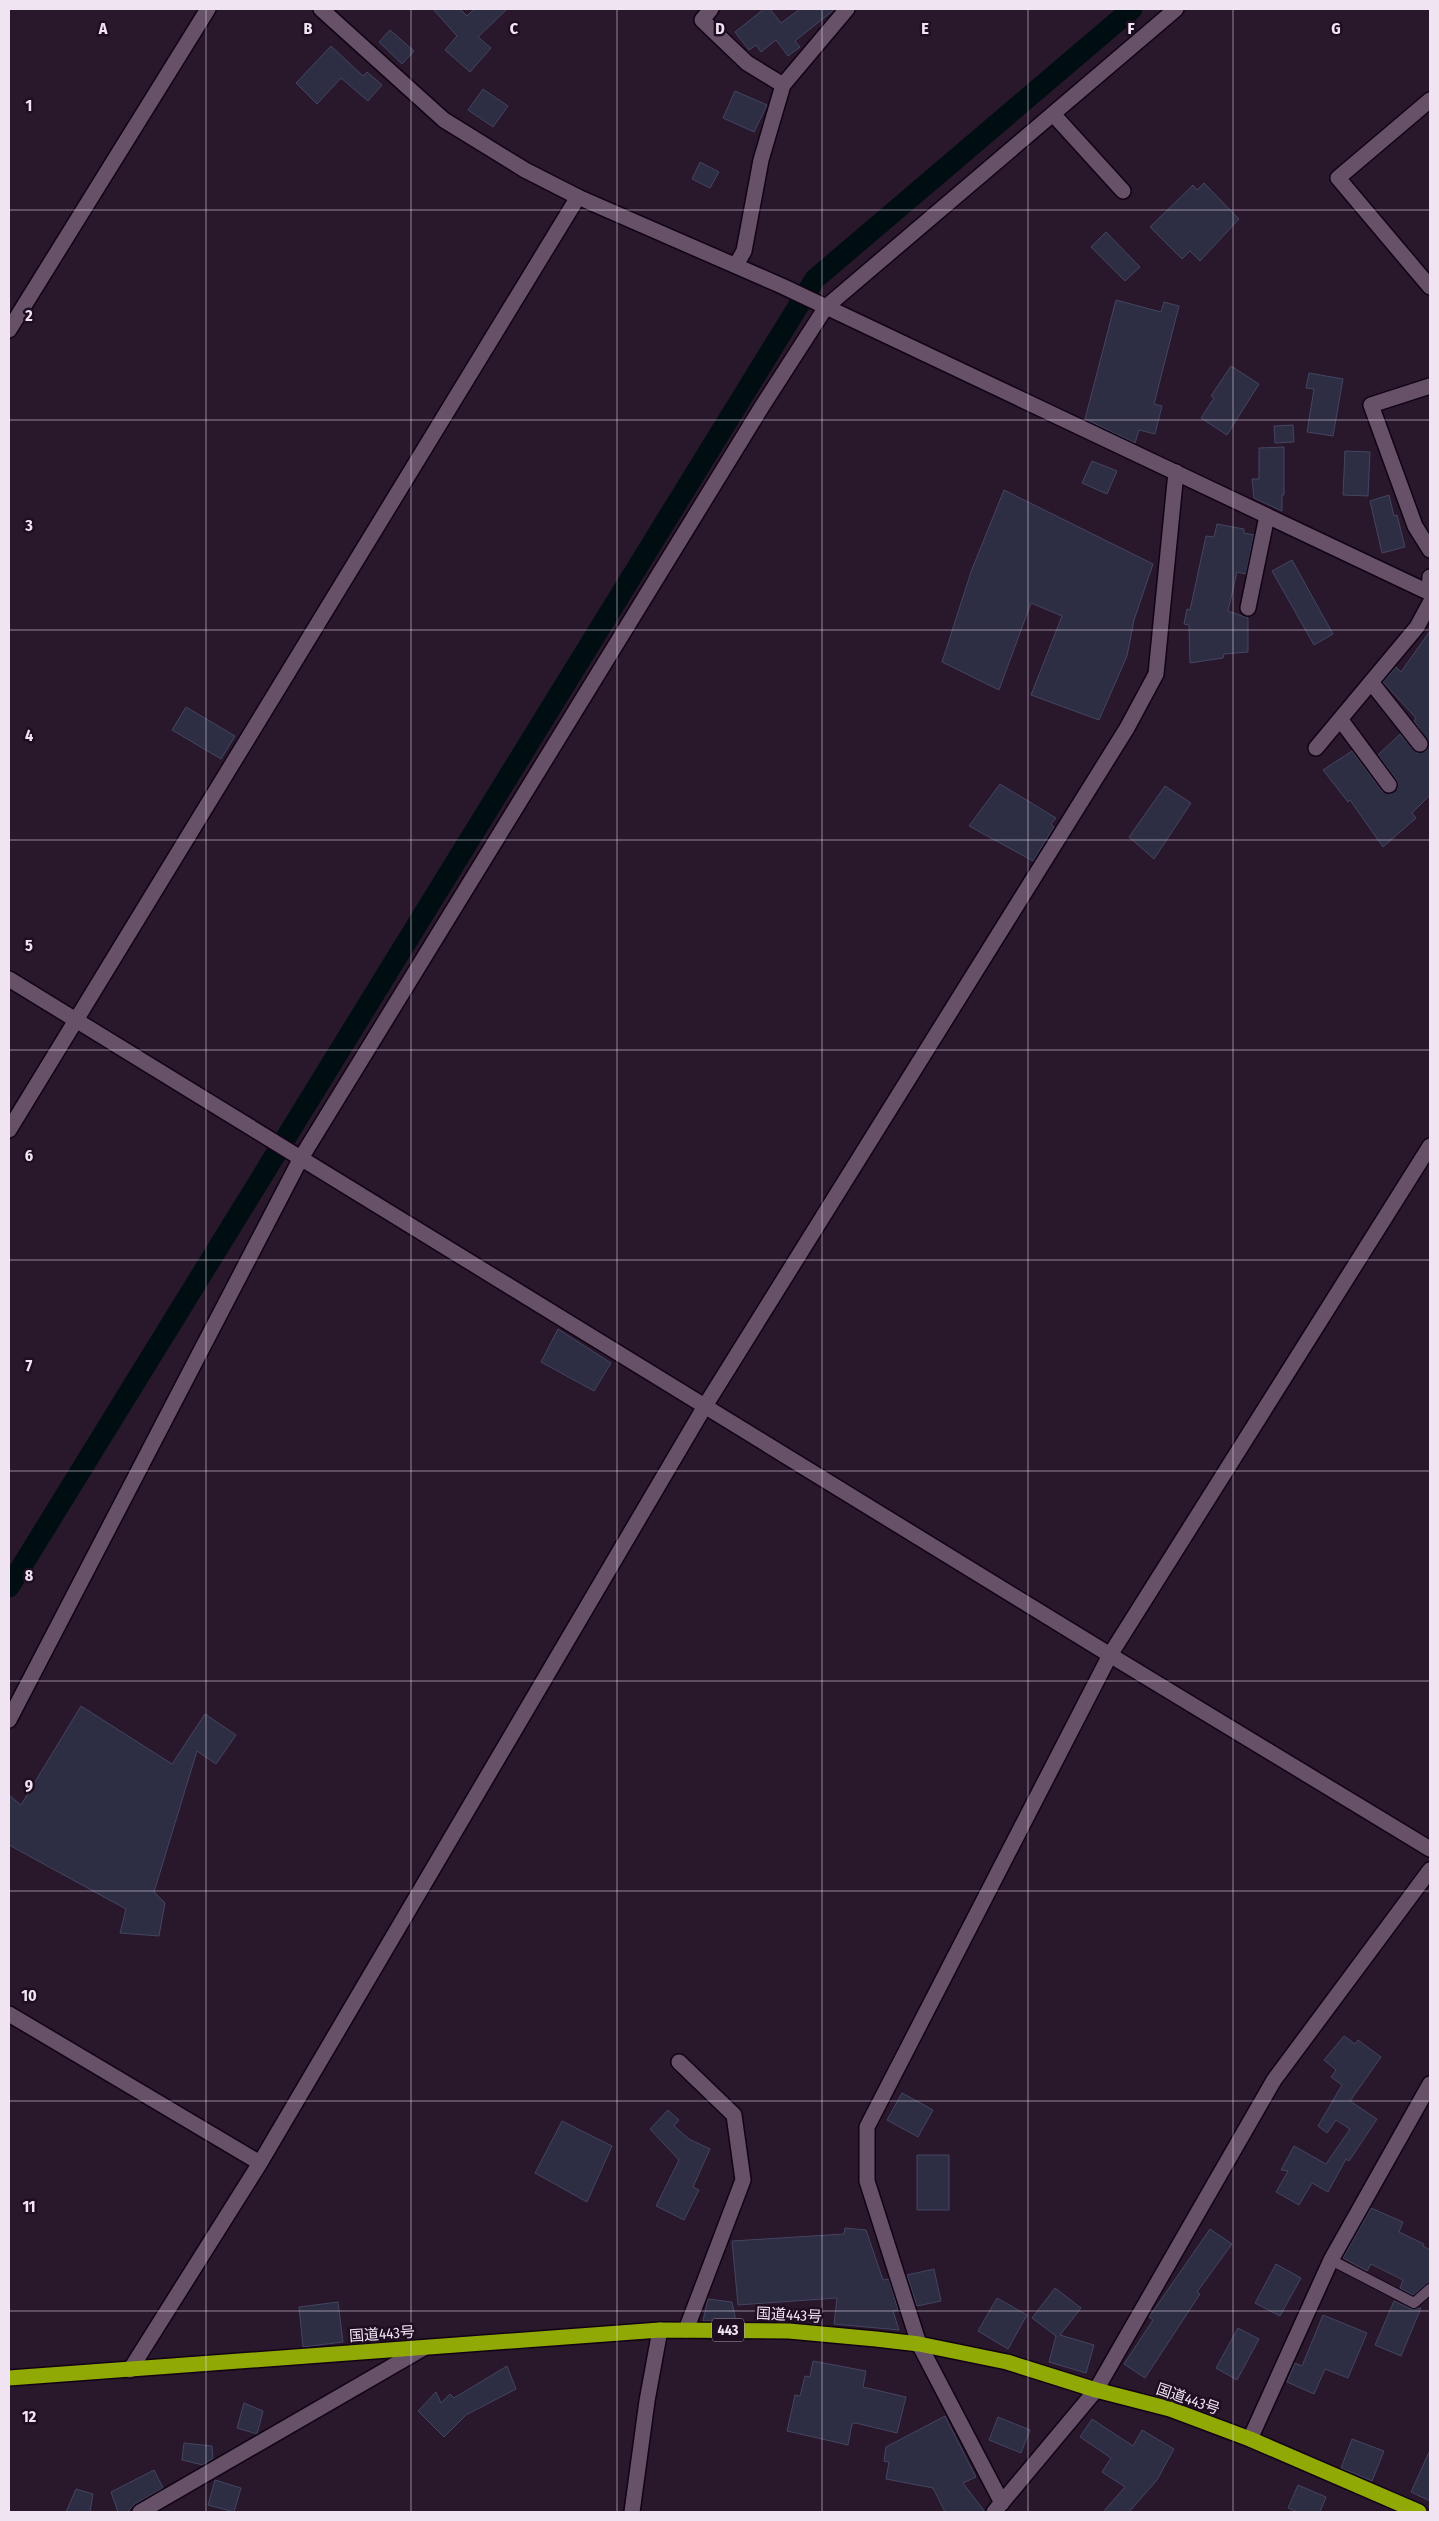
<svg xmlns="http://www.w3.org/2000/svg" width="1439" height="2521" viewBox="0 0 1439 2521" font-family="'Fira Sans Condensed','Noto Sans JP',sans-serif">
  <style>
    .lines { fill: none; stroke-linecap: round; stroke-linejoin: round }
    .canal { stroke: #000e12; stroke-width: 21 }
    .building { fill: #2d2e44; stroke: #444561 }
    .lane-casing { stroke: #110314; stroke-width: 12 }
    .street-casing { stroke: #110314; stroke-width: 18 }
    .secondary-casing { stroke: #110314; stroke-width: 18 }
    .highway-casing { stroke: #110314; stroke-width: 18 }
    .lane { stroke: #665169; stroke-width: 10 }
    .street { stroke: #665169; stroke-width: 15 }
    .secondary { stroke: #665169; stroke-width: 15 }
    .highway { stroke: #91a905; stroke-width: 15 }
    .grid { fill: none; stroke: #f0e4f2; stroke-width: 1; stroke-opacity: 0.55 }
    .labels { text-anchor: middle; dominant-baseline: central; stroke-width: 5; stroke-linejoin: round; paint-order: stroke }
    .shield { fill: #1f0e22; stroke: #b1a4b4; stroke-width: 1 }
    .shield-label { font-size: 14px; font-weight: bold; fill: #f0e4f2 }
    .street-label { font-size: 15px; fill: #f0e4f2; stroke: #1f0e22 }
    .grid-label { font-size: 16px; text-anchor: middle; font-weight: bold; fill: #f0e4f2; stroke: #1f0e22; stroke-width: 5; stroke-linejoin: round; paint-order: stroke }
  </style>
  <rect width="100%" height="100%" fill="#29172c"/>
  <g class="lines">
    <path class="canal" d="M9 1587 815 279 1132 9"/>
  </g>
  <path class="building" d="M433 9H460L467 16 474 9H507L478 37 491 48 470 72 445 50 457 36Z
    M764 9H770L781 23 800 9H835L795 41 800 47 788 56 776 40 761 52 756 45 749 50 735 32Z
    M390 30 414 51 402 64 379 42Z
    M331 46 363 76 367 72 382 85 368 101 341 78 317 104 296 83Z
    M483 89 508 106 493 127 468 110Z
    M735 91 767 105 754 132 723 118Z
    M700 162 719 172 710 188 692 179Z
    M1204 183 1239 219 1200 261 1190 251 1182 259 1150 227 1193 185 1197 190Z
    M1106 232 1140 267 1125 281 1091 247Z
    M1116 300 1161 312 1164 302 1179 306 1154 404 1162 406 1155 434 1139 430 1135 443 1085 419Z
    M1231 366 1259 384 1227 435 1201 418 1214 398 1211 396Z
    M1309 373 1343 379 1333 436 1307 432 1314 389 1306 388Z
    M1293 425 1294 442 1275 443 1274 426Z
    M1284 447V495H1282V511L1254 498 1252 479H1259V448Z
    M1345 451 1370 452 1368 496 1343 495Z
    M1092 461 1117 471 1107 494 1082 483Z
    M1004 490 1153 564 1134 620 1127 656 1099 720 1031 695 1062 616 1031 603 999 690 942 662 972 569Z
    M1389 495 1394 516 1397 515 1405 547 1382 553 1370 501Z
    M1217 524 1244 529V533L1254 535 1246 574 1237 572 1228 611 1248 618V652L1224 654 1223 658 1190 663 1189 625 1184 624 1187 609 1190 610 1206 536 1214 537Z
    M1292 560 1333 634 1314 645 1272 571Z
    M1430 631V795L1412 813 1416 818 1383 847 1350 800 1348 802 1323 770 1352 751 1382 791 1391 794 1397 789V780L1378 755 1400 734 1417 753 1426 751 1429 743 1414 721 1416 718 1383 682 1396 667 1401 672Z
    M186 707 235 736 221 759 172 730Z
    M1000 784 1056 818 1051 824 1054 827 1033 861 969 826Z
    M1165 786 1191 803 1154 859 1129 837Z
    M558 1329 611 1363 594 1391 541 1362Z
    M81 1706 172 1764 205 1714 236 1735 216 1764 197 1751 154 1892 165 1903 159 1936 120 1933 126 1909 9 1845V1795L21 1805Z
    M1344 2036 1355 2044 1358 2040 1381 2057 1350 2101 1377 2119 1349 2161 1346 2159 1328 2192 1312 2183 1299 2205 1276 2192 1288 2171 1281 2170 1294 2146 1326 2164 1350 2129 1336 2120 1327 2133 1318 2126 1342 2085 1331 2077 1336 2070 1324 2060Z
    M902 2093 933 2110 918 2137 887 2120Z
    M668 2110 679 2120 674 2126 689 2139 710 2149 693 2187 699 2190 684 2220 656 2206 679 2160 650 2129Z
    M562 2121 612 2146 587 2202 535 2173Z
    M917 2155H949V2210H917Z
    M1371 2208 1403 2222 1399 2232 1424 2244 1423 2246 1430 2250V2282L1413 2295 1400 2288 1403 2280 1371 2264 1367 2271 1343 2258Z
    M845 2228 866 2230 883 2280 889 2279 898 2310 893 2311 899 2330 834 2324 837 2298 738 2305 732 2241 844 2234Z
    M1210 2229 1232 2244 1197 2292 1200 2294 1145 2378 1124 2364 1153 2320 1149 2317Z
    M1276 2264 1301 2278 1280 2316 1255 2303Z
    M934 2269 941 2301 917 2306 907 2275Z
    M1055 2288 1081 2308 1060 2335 1094 2345 1086 2373 1049 2362 1056 2336 1032 2318Z
    M997 2298 1027 2315 1008 2349 978 2331Z
    M708 2299 732 2302 736 2321H703Z
    M1394 2301 1411 2309 1421 2308 1401 2356 1375 2345Z
    M338 2302 343 2342 303 2347 299 2307Z
    M1323 2315 1367 2333 1348 2378 1325 2369 1314 2394 1287 2382 1295 2363 1302 2366Z
    M1238 2328 1259 2339 1237 2380 1216 2368Z
    M813 2361 866 2371 863 2387 906 2397 897 2433 856 2423 852 2424 848 2445 787 2431 795 2395 800 2396 805 2376 810 2377Z
    M507 2366 516 2389 466 2415 444 2437 418 2411 436 2392 441 2403 450 2394 454 2398Z
    M244 2403 263 2411 257 2434 237 2428Z
    M945 2416 976 2477 963 2483 985 2512H945L933 2488 886 2479 889 2462 884 2461 886 2447Z
    M998 2417 1030 2430 1021 2453 989 2440Z
    M1092 2419 1133 2446 1142 2430 1174 2449 1157 2480 1129 2512H1103L1125 2487 1102 2472 1111 2458 1080 2437Z
    M1352 2439 1384 2451 1372 2481 1341 2468Z
    M184 2443 212 2446 213 2458 203 2465 182 2460Z
    M1430 2450V2501L1411 2492Z
    M154 2470 163 2488 135 2504 127 2512H118L111 2492Z
    M215 2480 241 2488 234 2512 208 2505Z
    M1298 2485 1326 2497 1320 2512H1298L1288 2508Z
    M76 2489 93 2494 90 2512H66Z"/>
  <g class="lines">
    <g class="lane-casing">
      <path id="lane" d="M1331 2260 1414 2303 1430 2289"/>
    </g>
    <g class="street-casing">
      <path id="street" d="M711 9 702 20 747 63 783 85
        M1430 100 1338 178 1430 287
        M1053 114 1123 191
        M736 265 744 251 761 160 783 85 847 9
        M9 330 208 9
        M1430 386 1371 405 1415 526 1430 550
        M1429 592 1430 577
        M1248 608 1267 516
        M1371 682 1420 744
        M1340 719 1389 785
        M1316 748 1417 627 1430 603
        M9 979 1110 1655 1430 1849
        M9 1130 578 197
        M9 1720 301 1158 761 408 826 307 1176 9
        M9 2014 260 2163
        M679 2062 734 2115 743 2180 686 2330
        M130 2370 260 2163 705 1406 1127 728 1156 674 1176 472
        M1250 2439 1331 2260 1430 2084
        M1002 2503 919 2344 867 2181V2127L1110 1655 1430 1146
        M140 2512 422 2349
        M632 2512 647 2401 660 2330
        M994 2512 1096 2390 1274 2080 1430 1870"/>
    </g>
    <g class="secondary-casing">
      <path id="secondary" d="M321 9 444 120 525 170 578 197 782 286 1430 593"/>
    </g>
    <g class="highway-casing">
      <path id="highway" d="M9 2378 660 2330 789 2331 876 2339 919 2344 1007 2362 1096 2390 1170 2409 1250 2439 1419 2512"/>
    </g>
    <use href="#lane" class="lane"/>
    <use href="#street" class="street"/>
    <use href="#secondary" class="secondary"/>
    <use href="#highway" class="highway"/>
  </g>
  <path class="grid" d="M206 9V2512M411 9V2512M617 9V2512M822 9V2512M1028 9V2512M1233 9V2512M9 210H1430M9 420H1430M9 630H1430M9 840H1430M9 1050H1430M9 1260H1430M9 1471H1430M9 1681H1430M9 1891H1430M9 2101H1430M9 2311H1430"/>
  <g class="labels">
    <rect class="shield" x="712" y="2318.5" width="32" height="23" rx="4"/>
    <g class="shield-label">
      <text x="728" y="2330">443</text>
    </g>
    <g class="street-label">
      <text transform="translate(789 2315) rotate(3)">国道443号</text>
      <text transform="translate(382 2334) rotate(-4)">国道443号</text>
      <text transform="translate(1188 2399) rotate(19)">国道443号</text>
    </g>
  </g>
  <g class="grid-label">
    <text x="103" y="34">A</text>
    <text x="308" y="34">B</text>
    <text x="514" y="34">C</text>
    <text x="720" y="34">D</text>
    <text x="925" y="34">E</text>
    <text x="1131" y="34">F</text>
    <text x="1336" y="34">G</text>
    <text x="29" y="111">1</text>
    <text x="29" y="321">2</text>
    <text x="29" y="531">3</text>
    <text x="29" y="741">4</text>
    <text x="29" y="951">5</text>
    <text x="29" y="1161">6</text>
    <text x="29" y="1371">7</text>
    <text x="29" y="1581">8</text>
    <text x="29" y="1791">9</text>
    <text x="29" y="2001">10</text>
    <text x="29" y="2212">11</text>
    <text x="29" y="2422">12</text>
  </g>
  <rect width="1439" height="2521" fill="none" stroke="#f0e4f2" stroke-width="20"/>
</svg>
